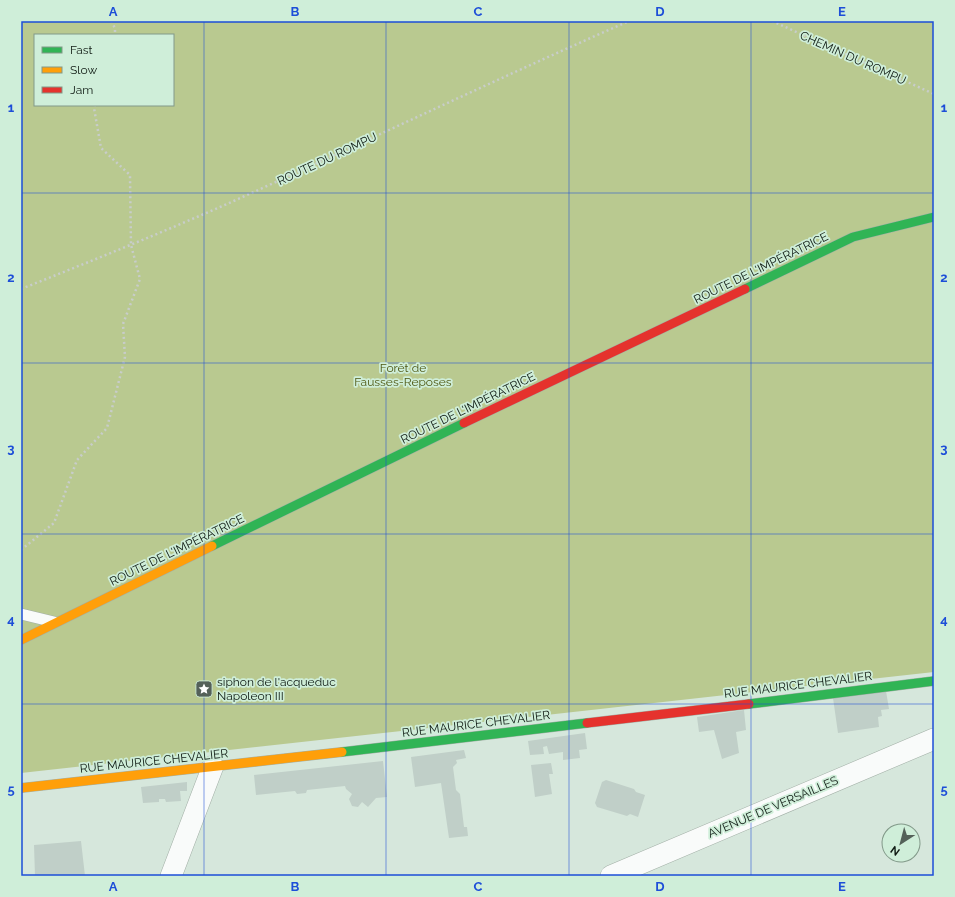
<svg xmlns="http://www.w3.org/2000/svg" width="955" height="897" viewBox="0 0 955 897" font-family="Raleway,sans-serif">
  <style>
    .forest { fill: #b9c990; fill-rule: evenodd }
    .building { fill: #c0cfc8 }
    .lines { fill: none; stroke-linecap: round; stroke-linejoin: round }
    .lane-casing { stroke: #a2afa6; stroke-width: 12 }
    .street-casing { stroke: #a2afa6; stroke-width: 22 }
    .fast-casing { stroke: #a2afa6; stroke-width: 10 }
    .slow-casing { stroke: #a2afa6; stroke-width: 10 }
    .jam-casing { stroke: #a2afa6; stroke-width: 10 }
    .path { stroke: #c8cdca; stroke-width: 2.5; stroke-dasharray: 2 3; stroke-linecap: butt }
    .lane { stroke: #f9fbfa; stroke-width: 11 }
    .street { stroke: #f9fbfa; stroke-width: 21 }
    .fast { stroke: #30b455; stroke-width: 9 }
    .slow { stroke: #ff9f0a; stroke-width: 9 }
    .jam { stroke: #e5322d; stroke-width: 9 }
    .grid { fill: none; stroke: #1d4ed8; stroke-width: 1; stroke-opacity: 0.55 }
    .labels { text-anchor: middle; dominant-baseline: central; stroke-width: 3.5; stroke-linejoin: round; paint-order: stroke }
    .street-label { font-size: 12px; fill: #0e1912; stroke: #cfeed9 }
    .park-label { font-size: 12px; fill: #4e5712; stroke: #cfeed9 }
    .poi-label { font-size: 12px; fill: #0e1912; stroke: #cfeed9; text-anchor: start }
    .neatline { fill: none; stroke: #1d4ed8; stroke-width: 1.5 }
    .grid-label { font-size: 13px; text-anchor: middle; font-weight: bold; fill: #1d4ed8 }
  </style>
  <rect width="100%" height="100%" fill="#d6e7dc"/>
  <path class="forest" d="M21 21H934V672L21 773ZM35 35H173V105H35Z"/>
  <path class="building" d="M886 691 889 709 881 710 882 716 878 717 879 727 838 733 833 698Z
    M744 710 746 730 736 732 739 753 722 759 714 730 699 732 697 717Z
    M585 733 587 749 579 750 580 758 563 760V752L549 754 547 746 543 747 544 754 530 755 528 741Z
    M464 750 466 758 456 760 457 763 453 767 456 790 460 794 464 827H467L468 836 449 838 441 783 415 787 411 757Z
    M383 761 387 797 376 798 368 807 362 802 358 807 352 806 349 799 352 794 346 789 345 786 307 790 306 793 297 794 295 791 256 795 254 775Z
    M551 763 553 774H549L552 794 535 797 531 765Z
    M606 780 634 789 636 792 645 795 638 817 630 814 627 816 597 807 595 803 602 782Z
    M187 782V791H180L181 801 166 802 165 799H159V802L143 803 141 787Z
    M81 841 85 876H35L34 845Z"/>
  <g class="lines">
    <g class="lane-casing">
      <path id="lane" d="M21 614 54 622"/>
    </g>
    <g class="street-casing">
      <path id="street" d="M171 876 213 766
        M611 876 934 739"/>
    </g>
    <g class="fast-casing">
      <path id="fast" d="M745 289 853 237 934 217
        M212 546 464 423
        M749 704 934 681
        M342 752 587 723"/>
    </g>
    <g class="slow-casing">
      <path id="slow" d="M21 640 212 546
        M21 788 342 752"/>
    </g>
    <g class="jam-casing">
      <path id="jam" d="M464 423 745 289
        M587 723 749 704"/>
    </g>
    <path class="path" d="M111 21 115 28V35
      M772 21 934 94
      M21 289C104 256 186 223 267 186 388 131 508 74 629 21
      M21 550 54 523 77 460 107 428 125 357 123 324 140 279 131 245 130 175 101 148 94 108 95 105"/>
    <use href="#lane" class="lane"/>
    <use href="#street" class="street"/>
    <use href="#fast" class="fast"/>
    <use href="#slow" class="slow"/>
    <use href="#jam" class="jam"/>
  </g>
  <path class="grid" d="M204 21V876M386 21V876M569 21V876M751 21V876M21 193H934M21 363H934M21 534H934M21 704H934"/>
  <defs>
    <g id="sight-square" transform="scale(0.9)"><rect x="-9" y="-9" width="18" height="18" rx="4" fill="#546159" stroke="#cfeed9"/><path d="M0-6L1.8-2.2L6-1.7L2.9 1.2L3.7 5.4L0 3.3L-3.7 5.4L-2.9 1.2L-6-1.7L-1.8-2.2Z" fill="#fff"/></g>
  </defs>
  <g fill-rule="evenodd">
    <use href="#sight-square" x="204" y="689"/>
  </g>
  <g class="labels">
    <g class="street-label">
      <text transform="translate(853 58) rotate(24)">CHEMIN DU ROMPU</text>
      <text transform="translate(327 159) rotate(-25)">ROUTE DU ROMPU</text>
      <text transform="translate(761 268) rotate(-26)">ROUTE DE L'IMPÉRATRICE</text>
      <text transform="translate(468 408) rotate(-26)">ROUTE DE L'IMPÉRATRICE</text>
      <text transform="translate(177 550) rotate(-26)">ROUTE DE L'IMPÉRATRICE</text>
      <text transform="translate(798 685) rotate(-7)">RUE MAURICE CHEVALIER</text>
      <text transform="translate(476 724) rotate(-7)">RUE MAURICE CHEVALIER</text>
      <text transform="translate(154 761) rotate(-6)">RUE MAURICE CHEVALIER</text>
      <text transform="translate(773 807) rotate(-23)">AVENUE DE VERSAILLES</text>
    </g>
    <g class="park-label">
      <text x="403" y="368">Forêt de<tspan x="403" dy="14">Fausses-Reposes</tspan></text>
    </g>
    <g class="poi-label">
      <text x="217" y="682">siphon de l'acqueduc<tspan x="217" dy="14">Napoleon III</tspan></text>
    </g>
  </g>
  <rect width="955" height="897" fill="none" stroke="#cfeed9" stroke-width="44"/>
  <rect x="34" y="34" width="140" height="72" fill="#cfeed9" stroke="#829989"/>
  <rect x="42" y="47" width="20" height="6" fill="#30b455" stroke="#829989"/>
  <text x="70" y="54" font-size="12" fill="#0e1912">Fast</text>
  <rect x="42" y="67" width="20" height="6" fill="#ff9f0a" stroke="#829989"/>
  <text x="70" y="74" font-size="12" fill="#0e1912">Slow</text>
  <rect x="42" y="87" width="20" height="6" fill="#e5322d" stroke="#829989"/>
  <text x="70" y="94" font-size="12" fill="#0e1912">Jam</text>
  <g transform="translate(901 843) rotate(216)"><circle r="19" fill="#cfeed9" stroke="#829989"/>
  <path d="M0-3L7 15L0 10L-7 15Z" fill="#546159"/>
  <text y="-6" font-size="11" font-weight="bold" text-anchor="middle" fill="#0e1912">N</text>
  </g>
  <rect x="22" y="22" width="911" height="853" class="neatline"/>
  <g class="grid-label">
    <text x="113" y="16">A</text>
    <text x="295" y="16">B</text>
    <text x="478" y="16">C</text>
    <text x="660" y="16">D</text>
    <text x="842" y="16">E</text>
    <text x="11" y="112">1</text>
    <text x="944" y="112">1</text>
    <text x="11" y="282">2</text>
    <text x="944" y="282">2</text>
    <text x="11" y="453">3</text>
    <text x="944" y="453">3</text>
    <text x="11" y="624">4</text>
    <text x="944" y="624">4</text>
    <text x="11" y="794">5</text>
    <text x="944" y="794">5</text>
    <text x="113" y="891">A</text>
    <text x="295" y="891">B</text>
    <text x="478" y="891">C</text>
    <text x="660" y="891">D</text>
    <text x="842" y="891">E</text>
  </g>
</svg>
